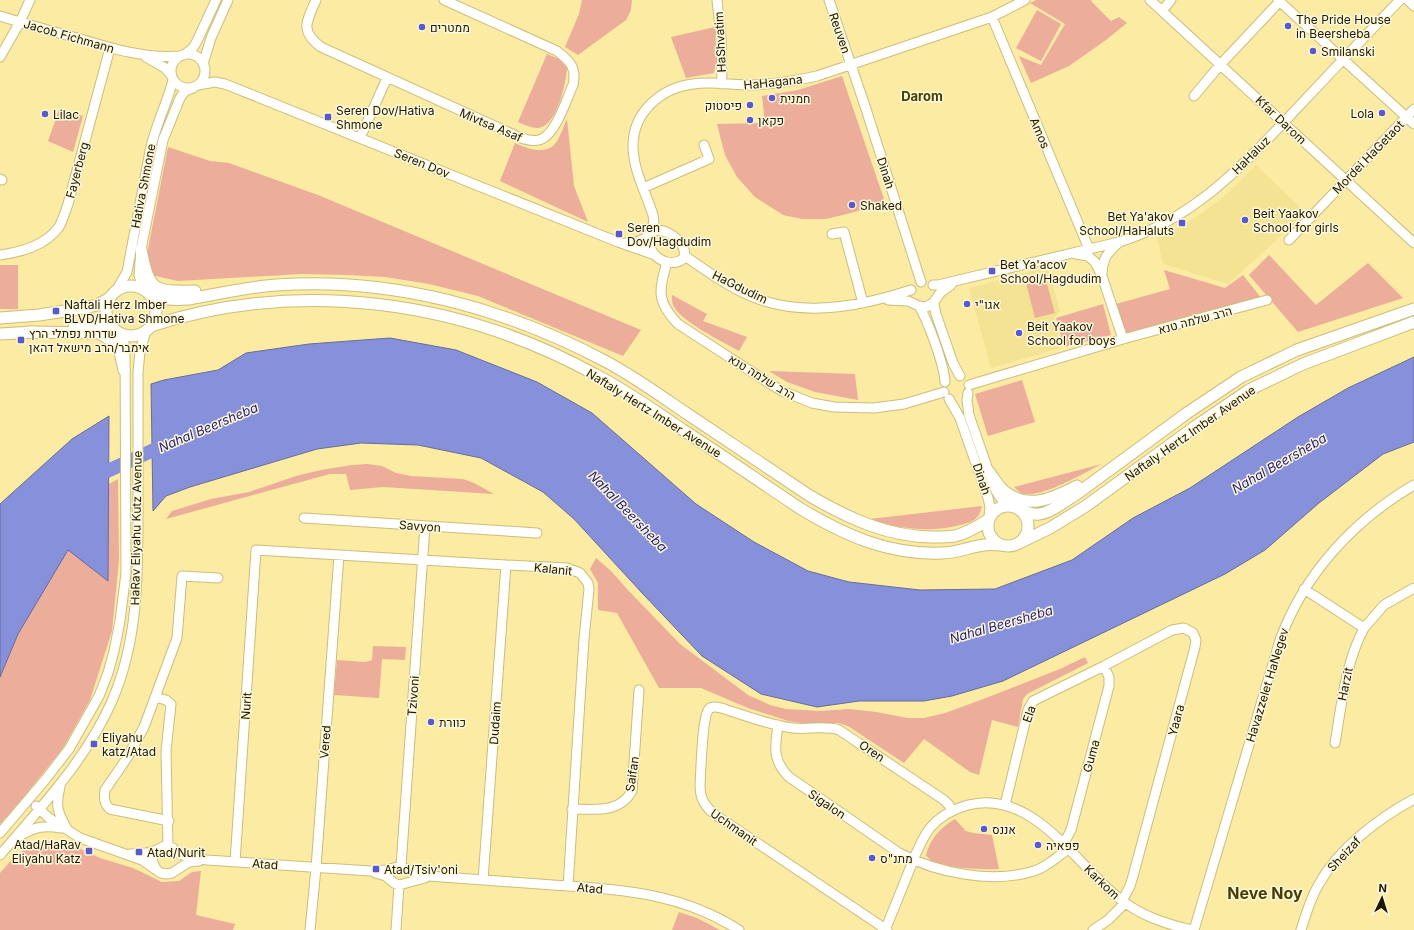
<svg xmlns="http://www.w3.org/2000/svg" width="1414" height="930" viewBox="0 0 1414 930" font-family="Inter,Heebo,sans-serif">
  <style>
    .built { fill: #f4e392 }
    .green { fill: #ecad9b }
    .water { fill: #8791db; stroke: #676c99 }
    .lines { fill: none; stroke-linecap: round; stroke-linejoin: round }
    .river { stroke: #8791db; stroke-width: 14 }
    .minor-casing { stroke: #cdbe77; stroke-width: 11 }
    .major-casing { stroke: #cdbe77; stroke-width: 13 }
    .minor { stroke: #fff; stroke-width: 9 }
    .major { stroke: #fff; stroke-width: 11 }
    .poi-dot { fill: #5659d0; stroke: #fef8dc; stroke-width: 1.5 }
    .labels { text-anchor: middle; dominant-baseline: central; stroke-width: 3; stroke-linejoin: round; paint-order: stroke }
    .poi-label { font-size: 12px; fill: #1d1700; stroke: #fef8dc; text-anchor: start }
    .street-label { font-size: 12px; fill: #1d1700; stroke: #fef8dc }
    .neighbourhood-label { font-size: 13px; font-weight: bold; fill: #483d01; stroke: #fef8dc }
    .water-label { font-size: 13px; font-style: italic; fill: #252176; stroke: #fef8dc }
    .district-label { font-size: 16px; font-weight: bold; fill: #483d01; stroke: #fef8dc }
  </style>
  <rect width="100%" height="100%" fill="#fbeba3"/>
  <path class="built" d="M1256 165 1306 213 1228 284 1163 264 1157 238 1180 227 1202 213 1227 194Z
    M1045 267 1050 273 1060 312 1054 318 1061 348 991 368 969 288Z"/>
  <path class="green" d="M582 0H632L631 10 626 20 578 55 565 47 579 14Z
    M1036 0H1092L1091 1 1111 21 1119 17 1127 23 1106 40 1069 66 1031 83 1019 56 1041 65 1065 24 1030 3Z
    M1037 10 1061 24 1041 61 1016 48Z
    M715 27 716 64 714 73 686 78 671 37Z
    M547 54 559 59 567 68C566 83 558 120 542 127 534 130 526 125 518 122Z
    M842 76 885 202 851 213 826 219H802L783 215 755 197 737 177 725 155 717 124 765 123 762 96 798 90Z
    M59 110 83 116 73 152 48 141Z
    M567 119 574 186 588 222 500 181 515 143C526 148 544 155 554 145 560 139 563 127 567 119Z
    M168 147 210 161 229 163 318 195 641 330 623 356 478 296 429 284 385 277 348 275 302 274 178 281 151 275 147 254Z
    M1269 255 1316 305 1368 263 1403 298 1298 332 1249 275Z
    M0 265H18V309H0Z
    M1164 270 1225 288 1243 275 1262 299 1126 334 1116 304 1170 289Z
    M1045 277 1055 313 1035 318 1026 283Z
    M672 295 707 314 703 321 747 337 739 351C723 342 680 321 673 305 672 302 672 298 672 295Z
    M1103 304 1111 335 1064 347 1056 318Z
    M769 371 855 374 858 400 815 392 787 382Z
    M1022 380 1035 422 988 436 975 394Z
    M367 464 382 466 396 473 411 476 463 479 474 483 494 494 383 487 350 490 346 474H330L166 519 172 511 211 499 249 492 296 476 321 470 352 465Z
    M1102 464C1085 472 1038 501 1021 493 1019 492 1016 489 1014 487Z
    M118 479 119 560 112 631 90 700 63 748 23 798 0 824V664L65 509Z
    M982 506C981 509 980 513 979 515 975 521 966 524 960 525 929 533 900 529 870 519Z
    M596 558 611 571 627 589 680 644 748 695 770 705 786 709 820 711 849 709 876 712 908 718H924L945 713 978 701 1060 669 1085 657 1088 663 1027 694 1023 699 1018 727 992 720 979 775 970 772 924 739 904 763 848 726 838 723H802L788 721 748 708 701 688H659L617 613 598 610V583L590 569Z
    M373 646 406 647 405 660 382 659 379 698 334 695 337 660 365 662 372 660Z
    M955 819 966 831 973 833 992 835 999 869C984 870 941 868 930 860 928 858 927 856 926 855 930 839 941 827 955 819Z
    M38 841 66 842 100 858 133 868 162 882 179 881 192 872 201 871 196 915 235 924 233 930H0V873L16 855Z
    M679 912 697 918 720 930H672Z"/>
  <path class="water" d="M390 338 456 350 537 382 592 413 696 504 754 542 808 571 849 582 920 590 995 589 1072 560 1133 518 1190 488 1298 417 1348 388 1414 357V442L1383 454 1319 503 1265 550 1225 574 1003 681 952 696 924 701H859L817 707 761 694 702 656 643 594 574 519 543 492 481 458 418 445 361 443 317 449 190 487 166 496 153 511 151 384 164 380 218 370 246 353 309 344Z
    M109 416 108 581 68 550 18 634 0 677V504L72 439Z"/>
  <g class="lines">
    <path class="river" d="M92 478 169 443"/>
    <g class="minor-casing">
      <path id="minor" d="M316 0C307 21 299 31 321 47L521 138C527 140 536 142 542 139 557 131 566 100 573 85 577 68 570 61 557 51L444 0
        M717 0 721 37 722 84
        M829 0 866 109 921 282
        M1150 0 1414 243
        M1278 0 1414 124
        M1408 0 1414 6
        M1162 11 1171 0
        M0 16C26 24 51 31 77 38 110 48 145 59 180 56
        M992 17 1089 249
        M171 71a17 17 0 1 1 34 0a17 17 0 1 1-34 0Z
        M184 55 193 48 196 43 216 0
        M0 57 20 22 30 0
        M146 57 165 68 171 75
        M203 64 211 38 228 0
        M198 85 215 82 225 84 618 242 655 255
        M1194 96 1220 65 1281 0
        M360 138 387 78
        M0 179 2 180
        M643 188 709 159 704 145
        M650 233 654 222 653 215C646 193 633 170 633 146 633 112 661 88 693 84 712 81 732 85 751 85 774 84 795 81 817 76L992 17 1025 0
        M832 234 844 232 863 303
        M1289 240 1414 109
        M625 243C633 243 642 242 648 236 651 234 649 234 652 232 662 227 673 235 680 242 684 247 686 253 683 259 668 270 645 254 649 236
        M0 255C21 252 45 246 59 227 63 220 65 212 68 204L110 48
        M685 256C708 272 737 293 764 301 812 316 865 305 911 290
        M667 262C659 291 656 301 678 324L772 385 782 391 812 403 834 407 874 408 904 404 944 392
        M1102 274C1103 257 1107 254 1118 243
        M933 285H938L1119 242C1197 218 1247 161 1302 103 1334 69 1367 34 1400 0
        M143 289 139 275 141 249 163 140 180 98 185 91 193 88
        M116 291 127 272 150 151C155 126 167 104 173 80
        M888 300 908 301 919 306 926 307 933 303 941 292 951 285
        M935 300 934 305 936 314 953 363 960 376
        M919 306C928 321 944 364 945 382
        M1123 339 1267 300
        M969 385 1123 339 1102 276 1095 262 1088 256 1076 254
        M968 393 967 400 969 415 994 487C998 495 1002 502 1011 506
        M949 399 960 418 988 498 990 507 989 517
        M304 518 537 533
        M1304 589 1364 628C1345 664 1342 703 1335 743
        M1364 628 1384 605 1414 588
        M155 697 166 700 171 704 166 751 168 846
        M778 725C775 747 772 760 789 777L899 853C938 873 992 884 1034 871 1047 867 1057 857 1068 849
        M60 787C55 806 58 813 67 829
        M1005 805 1028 710 1033 701 1104 666 1172 630 1184 628 1193 633 1196 640 1195 647 1133 876 1130 886 1122 901
        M36 806 49 818 80 838 142 860 161 873 167 874 172 873 189 862 199 861
        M572 809C595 809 619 814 632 791L639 690
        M169 821 110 809C104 804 104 798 105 790L127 758 144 727 177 638 182 576 218 578
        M0 833 45 780 69 749 99 696 108 673 114 651 120 621 126 573 125 346 122 339 117 331
        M18 837C34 827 43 825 61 828
        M1063 845 1071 830 1109 686V677L1104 666
        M178 853 188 857 207 860 370 871 386 870 401 866 416 873 429 876C471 879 512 882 553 885 622 890 679 892 739 930
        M130 854 146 853 157 850
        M0 855C41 807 86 760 112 701 139 639 138 572 138 505 138 461 138 417 138 373L140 351 146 331
        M235 862 256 550 506 565 567 568 580 573 588 583 589 589 584 639 568 886
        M401 866 425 526
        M156 869 152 860 155 851 164 846 173 848
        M375 873 386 876 394 883 399 885 425 878
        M483 880 506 565
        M310 930 316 868 339 555
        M396 930 399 885
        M885 930C893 911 901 891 909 871 915 856 920 841 930 828 939 817 954 809 968 805 1033 788 1076 865 1120 899 1141 916 1166 924 1192 930
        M887 930 714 814C704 805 700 798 700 785 701 772 702 716 709 709 712 706 717 707 721 708 744 715 768 725 793 728 808 730 824 725 839 730L944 800 949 805 952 811
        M1093 930 1108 920 1125 903
        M1194 930 1280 640C1304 574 1354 520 1414 485
        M1301 930C1306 914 1310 899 1319 884 1338 849 1379 818 1414 799"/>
    </g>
    <g class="major-casing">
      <path id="major" d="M141 249C149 291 153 292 195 291
        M106 311a25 25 0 1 1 50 0a25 25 0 1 1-50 0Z
        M150 294C165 300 173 300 189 299 218 294 247 287 276 285 390 277 502 307 603 360 632 375 658 394 686 413 727 440 768 468 810 496 848 518 888 537 933 537 940 537 948 537 955 536 967 533 977 527 988 520
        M0 318 39 315 84 308 97 305 110 298
        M151 326C300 278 460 300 596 375 627 391 655 411 683 430 723 456 762 483 801 509 846 536 889 555 942 553 957 553 969 547 984 545 990 544 996 545 1002 545
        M74 327 88 325H111
        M27 332 99 333 114 342 119 348 124 370
        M0 334 33 332
        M989 472C994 478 998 486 1004 491 1028 511 1053 498 1077 486
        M988 526a20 20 0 1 1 40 0a20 20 0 1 1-40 0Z
        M1021 510C1026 512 1033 515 1039 514 1051 513 1068 499 1078 493L1187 413 1241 377 1297 350 1414 309
        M1019 543 1050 528 1086 506 1196 426 1249 390 1303 364 1414 322"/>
    </g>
    <use href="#minor" class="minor"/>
    <use href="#major" class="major"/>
  </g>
  <g class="poi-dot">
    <circle cx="1288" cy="26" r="4"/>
    <circle cx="422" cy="27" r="4"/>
    <circle cx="1313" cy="51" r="4"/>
    <circle cx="772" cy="98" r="4"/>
    <circle cx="750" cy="105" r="4"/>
    <circle cx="1382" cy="113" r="4"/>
    <circle cx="45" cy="114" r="4"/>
    <rect x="324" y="113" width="8" height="8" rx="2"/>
    <circle cx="750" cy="120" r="4"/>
    <circle cx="852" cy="205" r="4"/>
    <circle cx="1245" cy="220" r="4"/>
    <rect x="1178" y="219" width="8" height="8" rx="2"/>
    <rect x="615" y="230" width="8" height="8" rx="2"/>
    <rect x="988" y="267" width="8" height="8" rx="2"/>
    <circle cx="967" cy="304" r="4"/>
    <rect x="52" y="307" width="8" height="8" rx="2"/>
    <circle cx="1019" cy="333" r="4"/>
    <rect x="17" y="336" width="8" height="8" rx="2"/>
    <circle cx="431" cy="722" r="4"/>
    <rect x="90" y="740" width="8" height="8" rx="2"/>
    <circle cx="984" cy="829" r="4"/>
    <circle cx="1038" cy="845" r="4"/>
    <rect x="85" y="847" width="8" height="8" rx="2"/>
    <rect x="135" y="848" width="8" height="8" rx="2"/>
    <circle cx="872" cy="858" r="4"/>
    <rect x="372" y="865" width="8" height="8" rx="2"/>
  </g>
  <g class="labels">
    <g class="poi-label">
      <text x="1296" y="19">The Pride House<tspan x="1296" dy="14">in Beersheba</tspan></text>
      <text x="430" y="27">ממטרים</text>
      <text x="1321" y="51">Smilanski</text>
      <text x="780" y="98">חמנית</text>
      <text x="742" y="105" text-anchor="end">פיסטוק</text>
      <text x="336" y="110">Seren Dov/Hativa<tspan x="336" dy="14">Shmone</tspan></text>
      <text x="1374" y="113" text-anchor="end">Lola</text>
      <text x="53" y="114">Lilac</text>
      <text x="758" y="120">פקאן</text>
      <text x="860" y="205">Shaked</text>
      <text x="1253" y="213">Beit Yaakov<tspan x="1253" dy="14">School for girls</tspan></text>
      <text x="1174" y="216" text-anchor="end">Bet Ya'akov<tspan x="1174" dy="14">School/HaHaluts</tspan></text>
      <text x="627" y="227">Seren<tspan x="627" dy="14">Dov/Hagdudim</tspan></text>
      <text x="1000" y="264">Bet Ya'acov<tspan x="1000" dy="14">School/Hagdudim</tspan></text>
      <text x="64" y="304">Naftali Herz Imber<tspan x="64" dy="14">BLVD/Hativa Shmone</tspan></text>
      <text x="975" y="304">אגו"י</text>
      <text x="1027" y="326">Beit Yaakov<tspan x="1027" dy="14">School for boys</tspan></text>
      <text x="29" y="333">שדרות נפתלי הרץ<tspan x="29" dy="14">אימבר/הרב מישאל דהאן</tspan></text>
      <text x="439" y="722">כוורת</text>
      <text x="102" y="737">Eliyahu<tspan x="102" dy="14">katz/Atad</tspan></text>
      <text x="992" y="829">אננס</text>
      <text x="81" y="844" text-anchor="end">Atad/HaRav<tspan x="81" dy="14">Eliyahu Katz</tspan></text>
      <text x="1046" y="845">פפאיה</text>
      <text x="147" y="852">Atad/Nurit</text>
      <text x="880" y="858">מתנ"ס</text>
      <text x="384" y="869">Atad/Tsiv'oni</text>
    </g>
    <g class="street-label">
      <text transform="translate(840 33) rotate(71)">Reuven</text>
      <text transform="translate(69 36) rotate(16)">Jacob Fichmann</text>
      <text transform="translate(720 42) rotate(-93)">HaShvatim</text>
      <text transform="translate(773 82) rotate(-6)">HaHagana</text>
      <text transform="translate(1281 120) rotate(43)">Kfar Darom</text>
      <text transform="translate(491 125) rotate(23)">Mivtsa Asaf</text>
      <text transform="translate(1040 133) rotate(67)">Amos</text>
      <text transform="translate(1251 155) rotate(-45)">HaHaluz</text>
      <text transform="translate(1368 157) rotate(-46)">Mordei HaGetaot</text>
      <text transform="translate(422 163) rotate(22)">Seren Dov</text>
      <text transform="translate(77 170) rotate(-75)">Fayerberg</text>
      <text transform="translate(886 173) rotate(72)">Dinah</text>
      <text transform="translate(143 186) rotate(-79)">Hativa Shmone</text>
      <text transform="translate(740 287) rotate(26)">HaGdudim</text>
      <text transform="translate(1195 320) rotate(-15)">הרב שלמה טנא</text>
      <text transform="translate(762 377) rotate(31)">הרב שלמה טנא</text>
      <text transform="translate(654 413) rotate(32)">Naftaly Hertz Imber Avenue</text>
      <text transform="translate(1190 433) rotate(-35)">Naftaly Hertz Imber Avenue</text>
      <text transform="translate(982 479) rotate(71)">Dinah</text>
      <text transform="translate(420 526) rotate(4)">Savyon</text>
      <text transform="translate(136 528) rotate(-89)">HaRav Eliyahu Kutz Avenue</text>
      <text transform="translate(553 569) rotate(6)">Kalanit</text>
      <text transform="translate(1345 684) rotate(-78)">Harzit</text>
      <text transform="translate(1267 685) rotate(-73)">Havazzelet HaNegev</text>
      <text transform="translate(413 696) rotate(-86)">Tzivoni</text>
      <text transform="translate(246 706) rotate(-86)">Nurit</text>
      <text transform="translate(1029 714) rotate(-71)">Ela</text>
      <text transform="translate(1176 720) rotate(-75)">Yaara</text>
      <text transform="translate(495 723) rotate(-86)">Dudaim</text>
      <text transform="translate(325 742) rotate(-86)">Vered</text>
      <text transform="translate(872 751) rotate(34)">Oren</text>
      <text transform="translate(1091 756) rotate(-75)">Guma</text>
      <text transform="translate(632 774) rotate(-82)">Saifan</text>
      <text transform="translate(827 804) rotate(34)">Sigalon</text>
      <text transform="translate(734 827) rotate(35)">Uchmanit</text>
      <text transform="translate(1344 854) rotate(-47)">Sheizaf</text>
      <text transform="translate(265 864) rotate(4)">Atad</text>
      <text transform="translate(1102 882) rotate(44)">Karkom</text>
      <text transform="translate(590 888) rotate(5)">Atad</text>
    </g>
    <g class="neighbourhood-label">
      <text x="922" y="96">Darom</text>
    </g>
    <g class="water-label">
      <text transform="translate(208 427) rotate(-23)">Nahal Beersheba</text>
      <text transform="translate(1279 463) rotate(-30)">Nahal Beersheba</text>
      <text transform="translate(628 511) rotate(46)">Nahal Beersheba</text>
      <text transform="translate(1001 624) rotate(-16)">Nahal Beersheba</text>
    </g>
    <g class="district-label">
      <text x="1265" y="893">Neve Noy</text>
    </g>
  </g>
  <g transform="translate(1382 898) rotate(4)" stroke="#fef8dc" stroke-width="3" paint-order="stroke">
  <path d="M0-3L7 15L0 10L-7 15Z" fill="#1d1700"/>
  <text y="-6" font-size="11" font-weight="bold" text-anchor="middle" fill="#1d1700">N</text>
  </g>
</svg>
